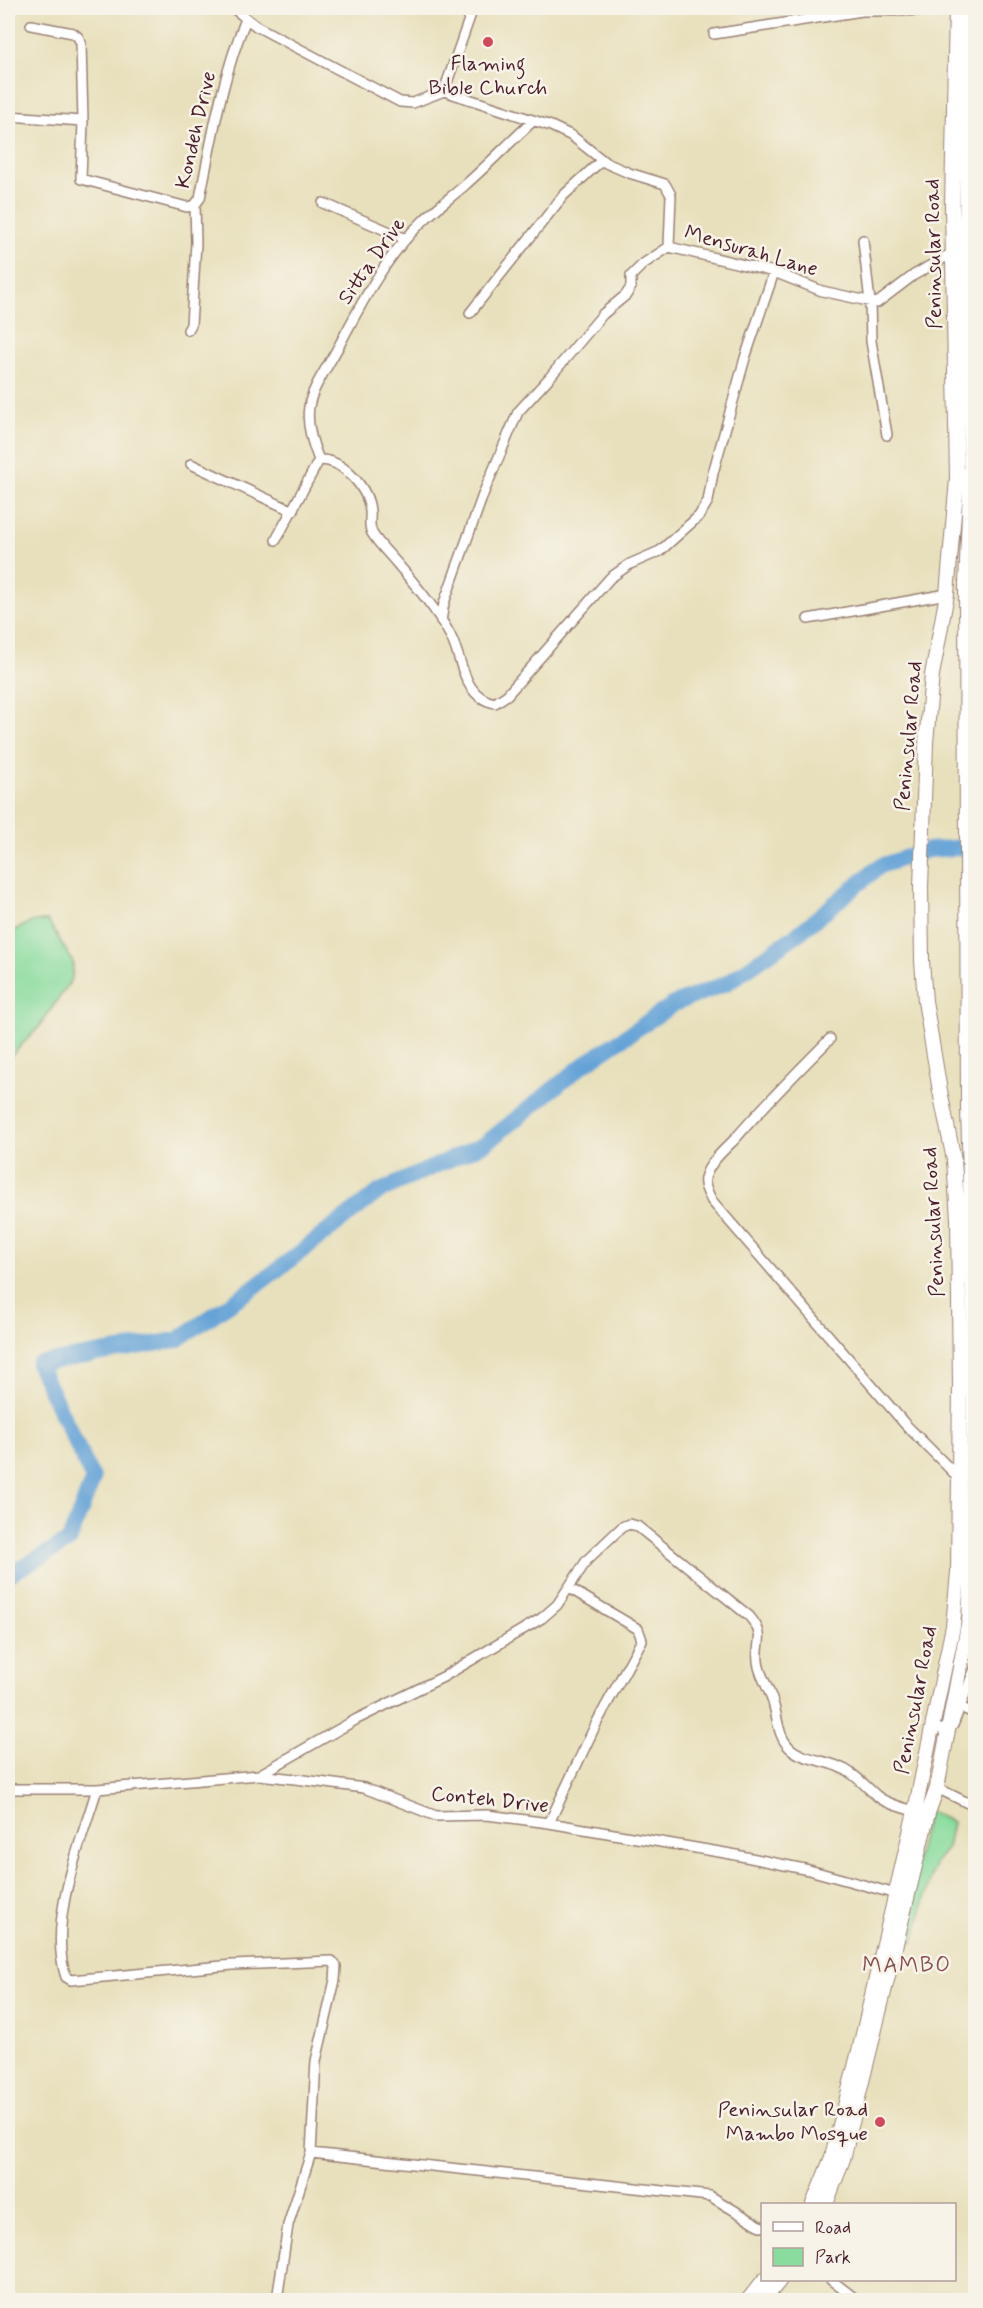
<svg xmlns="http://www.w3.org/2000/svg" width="983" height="2308" viewBox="0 0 983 2308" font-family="Mynerve,sans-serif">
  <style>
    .green { fill: #89dc9e; stroke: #6a7e64; stroke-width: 1.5 }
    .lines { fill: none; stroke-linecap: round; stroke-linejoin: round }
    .river { stroke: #65a3d7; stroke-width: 16 }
    .minor-casing { stroke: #998074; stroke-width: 12 }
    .primary-casing { stroke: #998074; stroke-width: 16 }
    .minor { stroke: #fff; stroke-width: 9 }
    .primary { stroke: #fff; stroke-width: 14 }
    .poi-dot { fill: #d1495b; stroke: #f7f3e8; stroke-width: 2 }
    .labels { text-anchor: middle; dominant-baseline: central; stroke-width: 5; stroke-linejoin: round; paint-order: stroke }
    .poi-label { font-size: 21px; fill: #4a1f2b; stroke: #f7f3e8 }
    .street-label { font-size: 21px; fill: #4a1f2b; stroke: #f7f3e8 }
    .neighbourhood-label { font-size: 22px; letter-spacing: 1.5px; fill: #87504f; stroke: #f7f3e8 }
  </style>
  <rect width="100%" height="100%" fill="#f7f3e8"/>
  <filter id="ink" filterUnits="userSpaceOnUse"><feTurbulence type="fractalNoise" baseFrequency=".0167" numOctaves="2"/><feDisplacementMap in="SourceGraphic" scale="12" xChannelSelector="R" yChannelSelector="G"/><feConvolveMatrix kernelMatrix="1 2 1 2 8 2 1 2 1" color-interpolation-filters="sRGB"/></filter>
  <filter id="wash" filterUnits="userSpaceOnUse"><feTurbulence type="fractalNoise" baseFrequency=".008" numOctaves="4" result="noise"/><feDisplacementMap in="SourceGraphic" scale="24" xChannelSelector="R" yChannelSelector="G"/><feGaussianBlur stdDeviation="1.35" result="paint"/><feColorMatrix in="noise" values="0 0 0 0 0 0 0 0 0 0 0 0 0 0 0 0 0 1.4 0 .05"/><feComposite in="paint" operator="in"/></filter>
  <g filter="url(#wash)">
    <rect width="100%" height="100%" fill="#e8e0bc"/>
    <path class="green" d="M34 921H48L73 962 72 979 39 1027 8 1059V933Z
      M928 1811 952 1822 947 1848 935 1863 913 1942 898 1936Z"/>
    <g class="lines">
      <path class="river" d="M8 1575 69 1541 93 1479 38 1364 177 1340 256 1286 380 1191 486 1143 583 1065 674 1004 727 983 799 933 880 866 928 850 976 846"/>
    </g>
  </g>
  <g filter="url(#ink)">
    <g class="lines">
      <g class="minor-casing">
        <path id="minor" d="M233 8 256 26 400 102 413 103 444 91 551 126 572 136 606 163 629 173 665 184 671 195 669 247
          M31 25 73 33 78 37 81 43 83 121 81 179 187 207 195 205 200 198C212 138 222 77 246 19
          M714 34 862 11 956 10
          M444 91 473 8
          M8 116 83 121
          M323 203 406 239
          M863 240 870 302 871 341 887 435
          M669 247 774 272 822 291 877 303 914 275 954 252
          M470 313 563 196 602 160
          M188 330 191 325 196 243 195 205
          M319 460C295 402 315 391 341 342 363 300 387 255 422 222 435 209 450 198 464 186 488 165 510 142 533 121
          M191 464 293 511
          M276 540 319 460C343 459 368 488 370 511 371 519 368 525 372 533 378 543 387 552 395 561 413 582 438 611 450 635 463 659 462 697 495 703L507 695 610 578 630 564 660 551 699 516 708 501 713 473 745 358 774 272
          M808 619 947 594
          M441 621 444 603 484 492 518 412 550 377 603 314 626 295 631 287V276L643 264 669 247
          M830 1039C797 1072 765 1104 735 1139 725 1149 711 1161 706 1175 702 1183 708 1193 712 1201L905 1424 959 1478
          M960 1707 976 1714
          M932 1728 947 1730 953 1725 976 1666
          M259 1775 357 1719 443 1677 542 1618 557 1605 587 1560 622 1527 629 1524 637 1526 749 1616C769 1639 753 1643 759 1667 763 1681 771 1693 774 1706 778 1720 778 1737 790 1748 802 1759 823 1760 837 1766 854 1772 864 1785 877 1796 887 1804 903 1808 915 1811
          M937 1788 976 1807
          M8 1789H97L259 1775 304 1780 364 1788 436 1816 487 1815 549 1823 731 1854 809 1870 896 1894
          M97 1789C81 1842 47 1922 66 1977L71 1980 233 1965 332 1961 336 1966 335 1980 316 2061 311 2153
          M549 1823 597 1722 642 1640 638 1629 569 1588
          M831 2280 857 2300
          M277 2300 288 2225 311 2153 710 2196 762 2227"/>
      </g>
      <g class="primary-casing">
        <path id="primary" d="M813 2204 832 2157 860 2047 915 1811 953 1626 958 1572 960 1383 958 1219 954 1160 940 1091 925 1001 922 961 921 887 926 743 932 675 947 594 957 479 952 206 956 8
          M826 2204 843 2159 928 1813 937 1788 969 1620 972 1563 974 1403 973 1286 968 1108 966 584 971 466 966 250 968 8
          M748 2300 764 2280
          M764 2300 780 2280"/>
      </g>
      <use href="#minor" class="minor"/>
      <use href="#primary" class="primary"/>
    </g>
  </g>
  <g class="poi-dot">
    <circle cx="488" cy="42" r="6"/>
    <circle cx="880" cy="2122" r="6"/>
  </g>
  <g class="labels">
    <g class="poi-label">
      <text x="488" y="64">Flaming<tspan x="488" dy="24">Bible Church</tspan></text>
      <text x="868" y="2110" text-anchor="end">Peninsular Road<tspan x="868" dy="24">Mambo Mosque</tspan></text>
    </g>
    <g class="street-label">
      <text transform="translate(196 130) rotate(-77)">Kondeh Drive</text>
      <text transform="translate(751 251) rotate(16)">Mensurah Lane</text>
      <text transform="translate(934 254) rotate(-91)">Peninsular Road</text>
      <text transform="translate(372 261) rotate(-55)">Sitta Drive</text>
      <text transform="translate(909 736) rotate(-85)">Peninsular Road</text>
      <text transform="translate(934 1222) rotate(-93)">Peninsular Road</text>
      <text transform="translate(916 1700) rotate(-79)">Peninsular Road</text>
      <text transform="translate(490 1800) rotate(6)">Conteh Drive</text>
    </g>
    <g class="neighbourhood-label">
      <text x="907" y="1966">MAMBO</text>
    </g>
  </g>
  <rect width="983" height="2308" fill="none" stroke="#f7f3e8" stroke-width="30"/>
  <rect x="761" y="2203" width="195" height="78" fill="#f7f3e8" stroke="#b29e9c" stroke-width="1.5"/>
  <rect x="773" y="2222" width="30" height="9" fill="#ffffff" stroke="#b29e9c" stroke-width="1.5"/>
  <text x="815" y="2233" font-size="18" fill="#4a1f2b">Road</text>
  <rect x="773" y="2248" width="30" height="18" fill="#89dc9e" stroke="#b29e9c" stroke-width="1.5"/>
  <text x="815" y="2263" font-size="18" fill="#4a1f2b">Park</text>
</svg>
